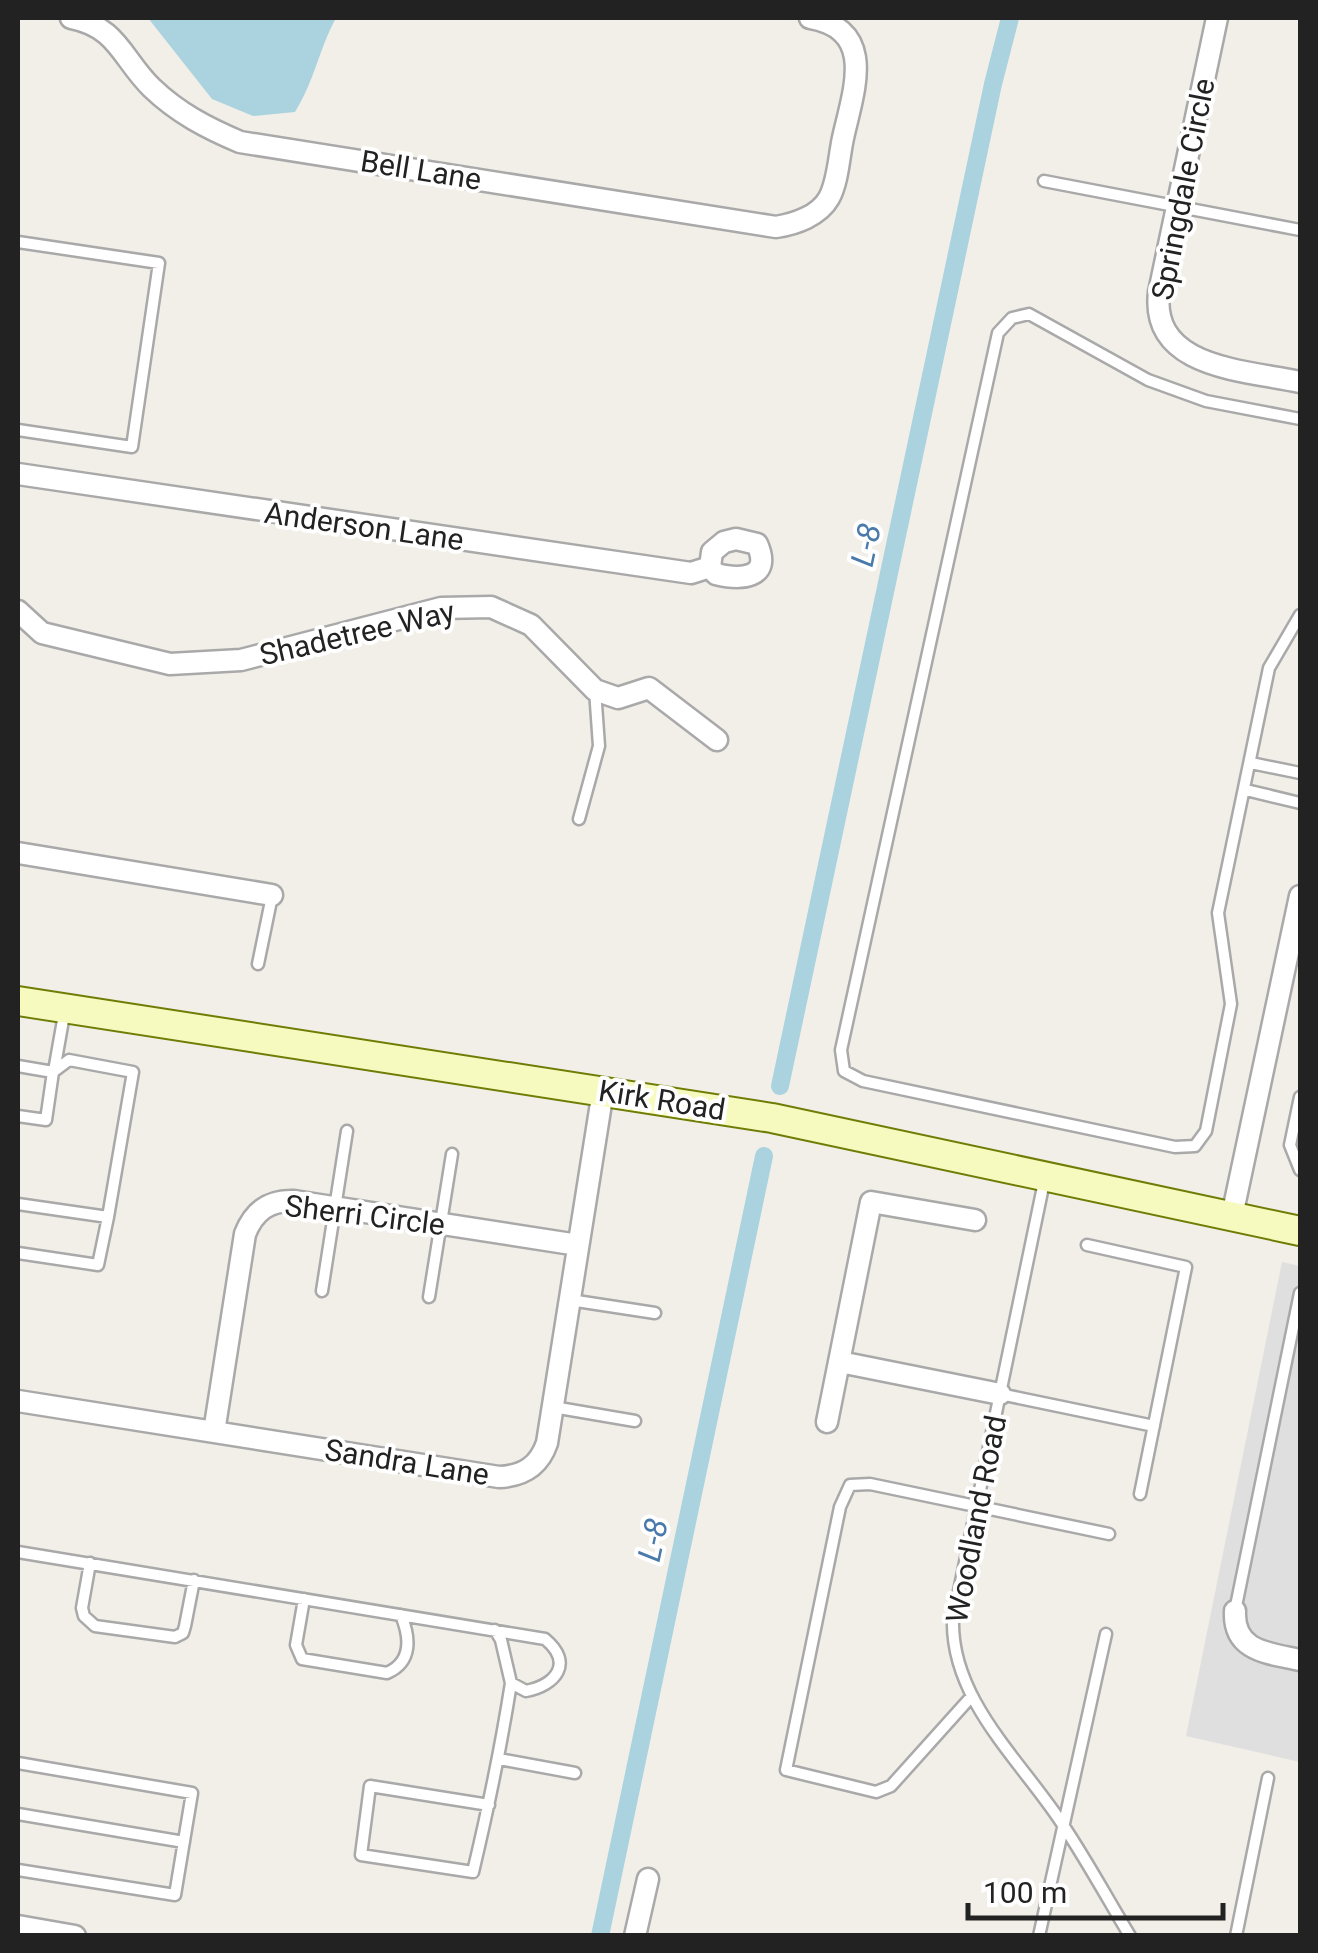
<svg xmlns="http://www.w3.org/2000/svg" width="1318" height="1953" viewBox="0 0 1318 1953" font-family="Roboto,sans-serif">
  <style>
    .residential { fill: #e0dfdf }
    .water { fill: #aad3df }
    .lines { fill: none; stroke-linecap: round; stroke-linejoin: round }
    .canal { stroke: #aad3df; stroke-width: 18 }
    .lane-casing { stroke: #a9a9a9; stroke-width: 15 }
    .street-casing { stroke: #a9a9a9; stroke-width: 25 }
    .secondary-casing { stroke: #707d05; stroke-width: 32 }
    .lane { stroke: #fff; stroke-width: 10 }
    .street { stroke: #fff; stroke-width: 20 }
    .secondary { stroke: #f7fabf; stroke-width: 28 }
    .labels { text-anchor: middle; dominant-baseline: central; stroke-width: 8; stroke-linejoin: round; paint-order: stroke }
    .street-label { font-size: 30px; fill: #222; stroke: #fff }
    .water-label { font-size: 32px; font-style: italic; fill: #4a7aab; stroke: #fff }
  </style>
  <rect width="100%" height="100%" fill="#f2efe9"/>
  <path class="residential" d="M1282 1262 1300 1266V1762L1186 1736Z"/>
  <path class="water" d="M148 18H336C319 49 314 82 295 112L253 116 212 99Z"/>
  <g class="lines">
    <path class="canal" d="M780 1086 993 84 1010 18
      M600 1936 764 1156"/>
    <g class="lane-casing">
      <path id="lane" d="M1044 181 1300 230
        M18 242 159 263 132 447 18 430
        M1300 419 1206 401 1148 380 1029 314 1012 318 998 333 841 1050 844 1071 863 1081 1175 1147 1195 1146 1206 1131 1231 1004 1218 913 1269 668 1300 615
        M1251 763 1300 773
        M1246 790 1300 803
        M579 819 599 746 595 690
        M258 964 272 896
        M18 1066 53 1072 46 1120 18 1116
        M54 1071 65 1009
        M1300 1097 1290 1145 1300 1170
        M1045 1177 953 1620C951 1699 1020 1760 1061 1822 1086 1859 1107 1898 1130 1936
        M18 1204 108 1217 133 1072 69 1060 53 1072
        M1087 1245 1186 1267 1140 1494
        M18 1253 98 1265 108 1217
        M322 1291 347 1131
        M429 1297 452 1154
        M570 1300 655 1313
        M1000 1394 1154 1426
        M553 1407 635 1421
        M18 1552 545 1639C574 1663 556 1685 526 1691L511 1683C501 1747 488 1809 473 1872L361 1855 370 1786 489 1805
        M90 1563 82 1608 84 1616 95 1626 175 1637 183 1633 185 1626 194 1580
        M304 1599 296 1645 302 1659 387 1673C413 1662 410 1637 401 1615
        M1235 1611 1300 1293
        M495 1630 501 1640 511 1683
        M971 1697 891 1786 876 1792 786 1770 840 1507 850 1485 870 1484 1109 1534
        M499 1759 575 1773
        M18 1763 192 1793 175 1895 18 1870
        M18 1814 184 1842
        M1039 1936 1106 1634
        M1236 1936 1268 1778"/>
    </g>
    <g class="street-casing">
      <path id="street" d="M71 18C118 27 122 59 152 88 178 113 207 128 240 142L776 227C795 224 819 216 829 198 838 182 839 156 843 138 853 92 878 30 810 18
        M1217 18 1159 292C1150 369 1245 370 1300 382
        M18 474 691 573 710 567
        M736 539 757 544C773 579 740 580 716 574L710 567 712 552 724 542Z
        M18 611 42 633 170 664 241 660 441 608 491 607 531 625 595 690 618 698 649 688 717 740
        M18 853 272 895
        M1232 1216 1300 896
        M840 1362 1000 1394
        M18 1401 499 1477C524 1476 539 1466 547 1443L603 1091
        M827 1422 871 1202 975 1220
        M214 1432 245 1234C254 1211 269 1200 294 1201L578 1245
        M1235 1611C1233 1652 1269 1653 1300 1660
        M18 1926 75 1936
        M635 1936 648 1879"/>
    </g>
    <g class="secondary-casing">
      <path id="secondary" d="M18 1001 772 1118 1300 1231"/>
    </g>
    <use href="#lane" class="lane"/>
    <use href="#street" class="street"/>
    <use href="#secondary" class="secondary"/>
  </g>
  <g class="labels">
    <g class="street-label">
      <text transform="translate(421 170) rotate(9)">Bell Lane</text>
      <text transform="translate(1183 189) rotate(-79)">Springdale Circle</text>
      <text transform="translate(364 526) rotate(8)">Anderson Lane</text>
      <text transform="translate(357 633) rotate(-13)">Shadetree Way</text>
      <text transform="translate(662 1100) rotate(9)">Kirk Road</text>
      <text transform="translate(365 1215) rotate(7)">Sherri Circle</text>
      <text transform="translate(407 1462) rotate(9)">Sandra Lane</text>
      <text transform="translate(976 1519) rotate(-79)">Woodland Road</text>
    </g>
    <g class="water-label">
      <text transform="translate(866 545) rotate(-78)">L-8</text>
      <text transform="translate(653 1540) rotate(-78)">L-8</text>
    </g>
  </g>
  <rect width="1318" height="1953" fill="none" stroke="#222222" stroke-width="40"/>
  <path d="M968 1903v15h255v-15" fill="none" stroke="#222222" stroke-width="5"/>
  <text x="983" y="1903" font-size="30" fill="#222222" stroke="#ffffff" stroke-width="8" paint-order="stroke">100 m</text>
</svg>
